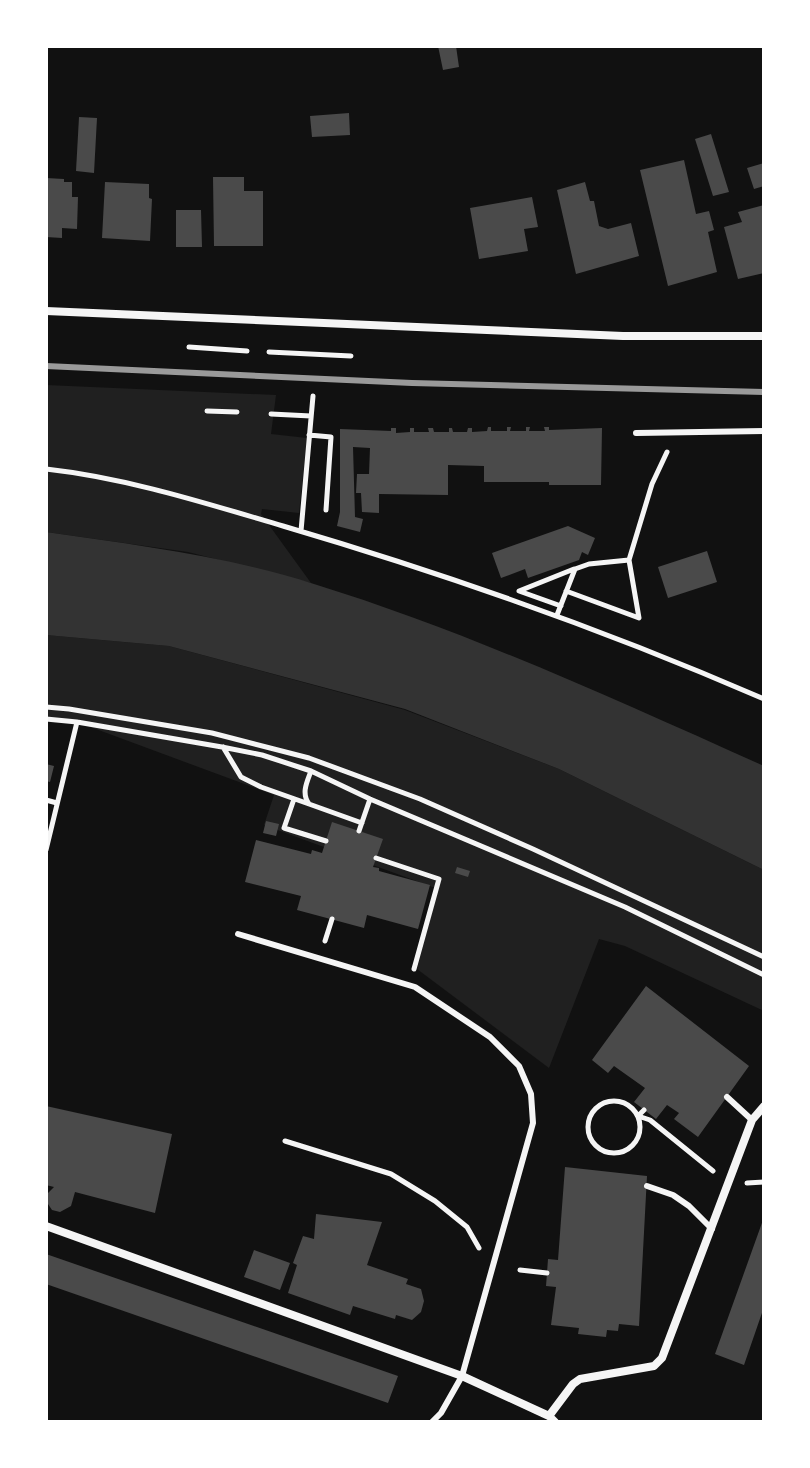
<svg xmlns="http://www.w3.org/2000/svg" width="810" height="1468" viewBox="0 0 810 1468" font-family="Figtree,sans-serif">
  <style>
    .green { fill: #202020 }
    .water { fill: #333 }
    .building { fill: #4a4a4a }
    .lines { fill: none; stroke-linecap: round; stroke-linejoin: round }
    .path { stroke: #f5f5f5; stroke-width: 5 }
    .service { stroke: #f5f5f5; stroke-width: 6 }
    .minor { stroke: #f5f5f5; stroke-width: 8 }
    .rail { stroke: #9a9a9a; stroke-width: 6 }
  </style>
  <rect width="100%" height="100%" fill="#111"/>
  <path class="green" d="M46 385 276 395 271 434 307 438 299 513 262 509 261 514 311 583 188 552 46 532Z
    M46 635 169 646 405 710 559 769 764 870V1011L625 946 599 939 549 1068 417 969 438 889 264 825 274 795 77 722 46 718Z"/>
  <path class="water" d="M46 532C136 545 227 556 314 584 469 632 616 700 764 766V870L559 769 405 709 169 646 46 635Z"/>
  <path class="building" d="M438 46H456L459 67 443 70Z
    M349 113 350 135 312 137 310 116Z
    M79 117 97 118 94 173 76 171Z
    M711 134 729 192 713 196 695 139Z
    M684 160 696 214 709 211 714 230 708 232 717 272 668 286 640 170Z
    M764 163V186L754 189 747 168Z
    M213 177H244V191H263V246H214Z
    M46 178 64 179V182H72V197H78L77 229 62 228V238L46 237Z
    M105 182 149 184V198L152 199 150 241 102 238Z
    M585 182 590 201H594L599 226 608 229 631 223 639 256 576 274 557 190Z
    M532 197 538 227 524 229 528 251 479 259 470 208Z
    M764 205V273L738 279 724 227 742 222 738 212Z
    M176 210H201L202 247H176Z
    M488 427H491V431H507V427H511L510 431H526V427H530L529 431H545L544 427H549V430L602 428 601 485H549V482H484V466L448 465V495L379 494V513L362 512 361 493H356L357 474H369L370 448 353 447 355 517 363 519 360 532 337 526 340 512V429L391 431V428H396V433L410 432V428H414V432H429L428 428H433L434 432H449V428H452L453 432H467L468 428H472V432L487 431Z
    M568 526 595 538 588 555 582 552 579 560 528 578 525 569 501 578 492 553Z
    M707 551 717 582 668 598 658 567Z
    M46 764 54 766 50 782 46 781Z
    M266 821 279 824 276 836 263 833Z
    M332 822 383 839 373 867 379 868V871L430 885 418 929 367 915 364 928 297 910 301 896 245 882 256 840 311 854 312 850 322 853Z
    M457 867 470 871 468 877 455 873Z
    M646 986 749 1066 698 1137 674 1119 679 1113 667 1105 656 1119 634 1102 645 1088 614 1066 608 1073 592 1060Z
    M46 1106 172 1134 155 1213 75 1192 71 1206 60 1212 52 1210 46 1201 48 1193 54 1187 46 1185Z
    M565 1167 647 1176 639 1326 619 1324 618 1331 607 1330 606 1337 578 1334 579 1328 551 1325 556 1287 546 1286 547 1273 548 1259 558 1260Z
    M316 1214 382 1222 367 1265 408 1279 406 1284 421 1289 424 1301 421 1312 412 1320 396 1315 395 1319 353 1306 350 1315 288 1293 297 1265 293 1263 303 1236 314 1239Z
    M763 1220 764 1307 744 1365 715 1354Z
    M254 1250 290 1263 280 1290 244 1277Z
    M46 1254 398 1376 388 1403 46 1284Z"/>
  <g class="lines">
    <path class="path" d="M189 347 247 351
      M269 352 351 356
      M207 411 237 412
      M271 414 311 416
      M309 435 331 437 326 510
      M46 469C127 478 205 503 283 526 446 574 608 631 764 699
      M301 531 313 396
      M566 591 639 618 629 560
      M561 606 519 591 574 569
      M557 615 575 569 589 564 629 560 652 484 667 452
      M46 707 69 709 212 733 309 758 420 799 533 849 764 957
      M46 719 77 722 222 747 262 755 311 771 370 799 625 907 764 975
      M223 747 241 777 261 787 309 804
      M311 771C307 782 301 793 309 804L362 823
      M294 799 284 828 326 841
      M46 800 57 803
      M359 831 370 799
      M46 850 77 722
      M376 858 439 879 414 969
      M325 941 332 919
      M588 1127a26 26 0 1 1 52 0a26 26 0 1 1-52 0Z
      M644 1110 638 1116 650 1120 713 1171
      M285 1141 391 1174 435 1201 467 1227 479 1248
      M747 1183 764 1182
      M520 1270 547 1273"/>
    <path class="service" d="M636 433 764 431
      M238 934 415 987 490 1037 519 1066 531 1094 533 1123 462 1376 441 1413 432 1422
      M727 1097 752 1120
      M647 1186 673 1195 689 1206 712 1229"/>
    <path class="minor" d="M46 311 623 336H764
      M46 1226 462 1376 549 1416 555 1422
      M549 1416 573 1384 580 1379 654 1366 662 1358 752 1120 764 1106"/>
    <path class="rail" d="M46 366 412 383 764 392"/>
  </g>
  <rect width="810" height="1468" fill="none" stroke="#ffffff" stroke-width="96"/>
</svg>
